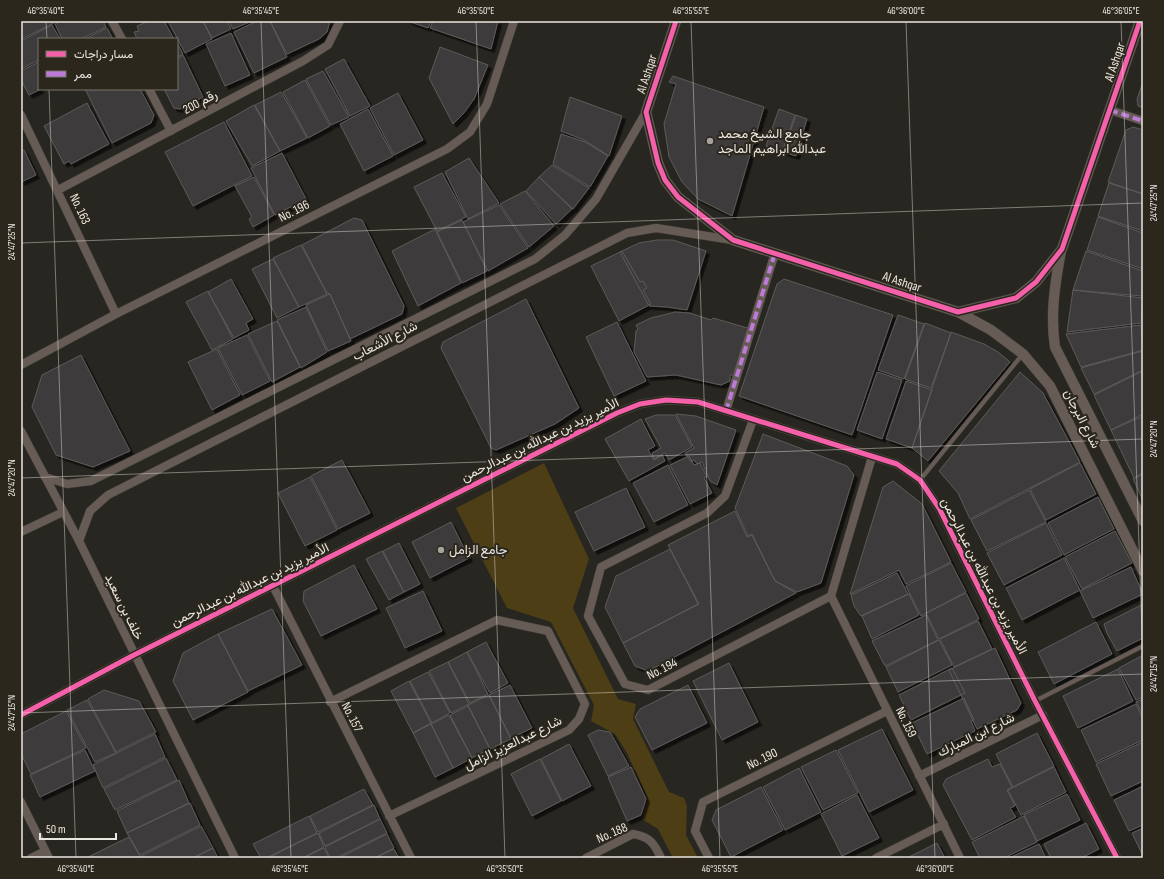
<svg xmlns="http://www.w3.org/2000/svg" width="1164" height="879" viewBox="0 0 1164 879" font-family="'Sofia Sans Condensed',Vazirmatn,sans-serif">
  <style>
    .green { fill: #4e3e16 }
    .building { fill: #3d3b3a; stroke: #5d5b5a; filter: url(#shadow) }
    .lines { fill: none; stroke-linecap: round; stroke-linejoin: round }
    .service-casing { stroke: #42403c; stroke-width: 5 }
    .minor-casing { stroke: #42403c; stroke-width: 9 }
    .tertiary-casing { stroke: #42403c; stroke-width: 11 }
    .service { stroke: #675b55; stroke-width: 4 }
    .minor { stroke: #675b55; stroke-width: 8 }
    .tertiary { stroke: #675b55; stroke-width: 10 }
    .quiet { stroke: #bd7bd9; stroke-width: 4; stroke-dasharray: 8 4; stroke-linecap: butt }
    .cycleway-casing { stroke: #2c271d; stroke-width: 8 }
    .cycleway { stroke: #f560ab; stroke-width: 5 }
    .ticks { fill: none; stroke: #eae7e1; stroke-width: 1; stroke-opacity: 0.45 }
    .poi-dot { fill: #a6a39d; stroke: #2c271d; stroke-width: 1.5 }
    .labels { text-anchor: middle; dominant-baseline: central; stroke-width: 4; stroke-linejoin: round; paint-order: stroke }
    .street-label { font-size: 13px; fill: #eae7e1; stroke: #2c271d }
    .poi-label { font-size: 13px; fill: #eae7e1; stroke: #2c271d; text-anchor: start }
    .neatline { fill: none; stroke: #eae7e1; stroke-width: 1.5 }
    .ticks-label { font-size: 10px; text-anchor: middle; fill: #eae7e1 }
  </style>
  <defs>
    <filter id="shadow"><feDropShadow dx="3.5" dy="3.5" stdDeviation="0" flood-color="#0009"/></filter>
  </defs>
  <rect width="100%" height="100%" fill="#282620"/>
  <path class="green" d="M544 463 589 559 573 608 618 699 636 704 633 719 669 792 684 798 687 806 686 835 698 858H673L658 829 642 819 648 799 627 753 615 734 591 721 594 705 551 622 507 608 456 508Z"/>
  <path class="building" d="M21 21H53L54 23 21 39Z
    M61 21H103L106 27 81 39H62L55 24Z
    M149 21H164L174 39H137L134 32 139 31 137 26Z
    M168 21H203L212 39 185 53Z
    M203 21H227L231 29 212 38Z
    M229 21H252L233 29Z
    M257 21H270L287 57 254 73 234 32Z
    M270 21H330L327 32 319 39 287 54Z
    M408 21H431L428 28Z
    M433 21H498L491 49 430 28Z
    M52 25 60 39H39V60L21 69V41Z
    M107 28 113 39H85Z
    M231 33 250 75 225 86 206 44Z
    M177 43 183 54 177 57Z
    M440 47 488 65 474 99 464 113 453 124 429 78Z
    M183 55 203 97 180 109 174 108 164 89H177V59Z
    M344 59 370 106 350 116 325 69Z
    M39 62V89H41L29 95 21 80V71Z
    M323 71 349 117 331 125 306 79Z
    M673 76 764 107 732 216 698 199 682 182 669 157 664 124 676 84 669 82Z
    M305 80 330 126 308 138 283 92Z
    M1143 82V108L1138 106 1137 99Z
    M85 89H140L154 115 151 123 112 143Z
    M281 92 307 138 280 151 255 105Z
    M398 93 423 140 394 155 370 108Z
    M570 97 622 116 609 156 584 140 561 131Z
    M87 103 109 144 71 164 69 161 64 164 44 126Z
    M254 105 280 151 252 166 226 121Z
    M368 109 393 156 364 171 340 124Z
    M779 109 795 115 782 152 766 146Z
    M796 115 807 119 796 156 783 152Z
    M224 122 252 176 193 206 165 152Z
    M1133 127 1143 130V194L1108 182 1126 130Z
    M561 134 585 142 608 156 590 187 553 164Z
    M24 150 36 175 21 182V151Z
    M282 153 306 199 275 215 251 168Z
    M469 158 499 203 468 219 445 172Z
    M552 165 589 188 573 209 539 177Z
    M442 173 466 217 437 231 414 187Z
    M254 177 274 215 253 227 249 219 252 217 235 186Z
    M539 177 572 209 556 224 526 191Z
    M1109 183 1143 194V231L1098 216Z
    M525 191 554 226 529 247 500 204Z
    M499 205 528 248 488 271 463 222Z
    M1098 217 1143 233V269L1087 250Z
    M354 218 362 220 404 306 402 314 350 339 330 294 327 293 302 245Z
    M462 220 487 271 462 283 437 232Z
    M435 229 461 283 418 306 392 251Z
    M657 240H673L706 251 687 310 667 307 649 306 620 252 639 243Z
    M301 245 327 294 299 307 273 258Z
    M622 251 640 282 643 281 647 288 643 290 651 304 619 321 591 266Z
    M1086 251 1143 271 1142 296 1073 290Z
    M273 259 299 307 277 318 252 269Z
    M231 279 253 319 246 323 249 330 234 338 208 292Z
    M784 279 893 315 852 435 739 396 777 284Z
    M1073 290 1143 298 1141 323 1067 332Z
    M208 291 233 339 212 350 186 302Z
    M330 294 351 341 328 351 306 305Z
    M526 299 579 408 555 424 496 450 491 448 441 348 443 342Z
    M306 307 327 352 301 368 277 320Z
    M675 312 690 313 711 320 713 318 751 329 734 375H730V381L721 385 676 375 647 377 634 352 636 331 638 329 636 325 651 318Z
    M898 315 924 324 904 379 878 370Z
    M277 321 300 367 272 382 248 334Z
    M617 322 646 381 614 396 586 337Z
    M925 323 951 333 931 388 905 379Z
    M1141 325 1143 350 1081 367 1066 334Z
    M951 332 984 344 998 352 1010 362 928 461 912 448Z
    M247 335 270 381 242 395 218 348Z
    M217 349 240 395 212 410 188 362Z
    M1143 351V370L1094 394 1081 368Z
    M81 355 130 451 93 467 56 455 32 407 42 375Z
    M1143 371V414L1111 430 1094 395Z
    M877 372 902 380 882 439 857 430Z
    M1020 372 1043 393 1080 462 970 519 958 493 939 471Z
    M906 381 932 390 912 448 886 439Z
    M676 414 696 416 736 430 717 485 710 481 702 462 697 464 694 460 691 462 685 453 694 448Z
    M656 415H675L692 447 669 460 665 453 654 459 652 453 661 448 645 419Z
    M1143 416V473L1134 478 1111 430Z
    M641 419 655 446 648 450 654 460 662 455 665 461 629 481 605 439Z
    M763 434 847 466 854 475 821 583 797 592 775 581 752 534 748 536 735 508Z
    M689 456 694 465 700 463 707 477 704 478 712 493 690 504 670 465Z
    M342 460 370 513 338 529 311 476Z
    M1080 463 1096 494 1046 520 1030 489Z
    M668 465 688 505 654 522 633 483Z
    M1143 474V500L1133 479Z
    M310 477 337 530 305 546 278 493Z
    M893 481 922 504 951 562 906 584 899 570 850 594 883 487Z
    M626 488 645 527 594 551 575 512Z
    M1029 490 1046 522 987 551 971 520Z
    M1098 497 1114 529 1064 555 1048 523Z
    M735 511 747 537 752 535 775 581 796 593 648 671 635 666 623 643 699 604 668 545Z
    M451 522 469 558 430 578 412 542Z
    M1046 523 1062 555 1004 585 987 553Z
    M1115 531 1132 563 1082 589 1065 557Z
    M399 543 420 584 404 592 383 551Z
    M670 549 698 604 623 643 605 607 616 576Z
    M382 551 404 592 389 600 366 559Z
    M1064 558 1080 590 1022 620 1006 588Z
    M951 563 966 592 921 616 906 586Z
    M354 565 377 609 321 636 303 601 304 591Z
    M1131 567 1143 594 1093 618 1080 591Z
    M897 573 908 594 861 616 854 606 851 595Z
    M423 591 442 631 405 648 386 608Z
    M966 593 979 619 939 639 926 613Z
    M909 594 919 615 872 639 862 616Z
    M1143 604V638L1117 651 1107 633 1104 624Z
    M272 609 302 665 248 691 218 634Z
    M926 615 938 640 885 666 872 641Z
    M978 621 992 649 954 667 940 639Z
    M1096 622 1112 654 1054 684 1038 652Z
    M218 634 248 692 193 720 173 681 183 653Z
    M939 640 952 665 898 692 886 667Z
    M486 642 508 683 490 693 467 652Z
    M995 648 1021 703 1017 710 977 729 949 670Z
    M467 652 488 694 470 703 448 662Z
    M1143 655V697L1136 700 1119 668Z
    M448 662 469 704 451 713 429 671Z
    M729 663 758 722 722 740 693 681Z
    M952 668 965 693 911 720 899 695Z
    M1118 669 1133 701 1078 728 1063 696Z
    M428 672 450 713 432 723 410 681Z
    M409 681 431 723 413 733 391 691Z
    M510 685 532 728 511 738 489 695Z
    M688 685 707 723 652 750 635 717 640 709Z
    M104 690 139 701 156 732 116 752 88 699Z
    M489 695 511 739 490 749 468 705Z
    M964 698 974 720 971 721 975 731 927 754 912 723Z
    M1143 699V715L1136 702Z
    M87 700 116 753 95 762 67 710Z
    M1136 704 1143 719V740L1096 762 1081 730Z
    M468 706 490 749 472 758 450 715Z
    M66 711 86 748 31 774 21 754V734Z
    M449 715 472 758 453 768 431 724Z
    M431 724 453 768 435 777 413 733Z
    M882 729 913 790 869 812 838 750Z
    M598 730 610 732 629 766 608 776 588 735Z
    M1037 733 1054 766 1013 787 996 754Z
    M155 734 165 757 103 788 93 765Z
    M1143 742V781L1111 796 1096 764Z
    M569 744 591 786 562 801 541 759Z
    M85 750 95 771 40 797 30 775Z
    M836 750 858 793 823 810 801 767Z
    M166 758 177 780 115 810 104 789Z
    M540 759 561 801 532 816 511 774Z
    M988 759 992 767 1000 764 1012 787 1007 790 1015 806 1010 808 1016 817 972 840 943 785 946 779Z
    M631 767 646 799 641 815 627 821 608 777Z
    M1054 767 1066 792 1021 815 1008 790Z
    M799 768 821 812 785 830 763 787Z
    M179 780 189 803 127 833 117 811Z
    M1143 786V825L1129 831 1114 800Z
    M761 787 783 830 731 857 712 820 716 810Z
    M364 789 373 805 318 832 310 816Z
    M1067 794 1080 820 1037 841 1024 815Z
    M857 795 879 838 842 856 821 814Z
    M190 803 200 825 140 855 127 833Z
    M374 805 380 819 325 846 319 833Z
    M309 816 317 833 266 858H261L253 844Z
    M1024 816 1037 842 1004 858H980L972 842Z
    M380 819 387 833 336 858H330L325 847Z
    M1086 823 1099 849 1081 858H1051L1044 844Z
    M201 826 213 848 192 858H142L141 856Z
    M1143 828V856L1132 833Z
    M318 833 324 847 302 858H268Z
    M387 834 394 848 374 858H339Z
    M129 837 141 858H86Z
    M937 843 945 858H907Z
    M1039 844 1046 858H1009Z
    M213 848 218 858H193Z
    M324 848 329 858H303Z
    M394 849 399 858H375Z"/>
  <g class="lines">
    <g class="service-casing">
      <path id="service" d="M920 480 1022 355
        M1035 701 1143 646"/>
    </g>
    <g class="minor-casing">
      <path id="minor" d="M112 21 122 39
        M149 89 171 131
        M1110 110 1143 121
        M21 115 116 314
        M58 190 303 61 328 45 340 21
        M21 365 116 314 447 149 470 132 487 104 514 21
        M726 411 775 253
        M753 420 725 496 707 513 601 567 588 616 625 684 648 690 831 596 872 457
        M21 431 79 541 235 858
        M45 477 67 484 91 481 535 259 565 235 596 199 646 112
        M21 532 63 512
        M79 541 90 511 108 495 627 233 656 228 732 240
        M273 586 411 858
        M831 596 960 858
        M330 702 497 620 548 631 585 704 579 719 569 730 389 816
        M21 715 134 655 617 413 640 404 666 400 698 402 897 464 920 480 939 508 1035 701 1117 858
        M919 776 1043 715
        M21 802 49 858
        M31 858 45 851
        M586 858 633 834C650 837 654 843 661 858
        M709 858 695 831 703 802 887 711
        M876 858 944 824"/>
    </g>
    <g class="tertiary-casing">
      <path id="tertiary" d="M676 21 646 112 658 163 665 180 678 197 733 240 958 312 1016 298 1036 282 1062 249 1140 21
        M1061 251C1055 283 1050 315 1055 347L1143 521
        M958 312 991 330 1023 354 1050 386 1143 571"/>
    </g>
    <use href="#service" class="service"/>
    <use href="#minor" class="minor"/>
    <use href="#tertiary" class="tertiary"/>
    <path class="quiet" d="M1110 110 1143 121
      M726 411 775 253"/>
    <g class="cycleway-casing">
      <path id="cycleway" d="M676 21 646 112 658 163 665 180 678 197 733 240 958 312 1016 298 1036 282 1062 249 1140 21
        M21 715 134 655 617 413 640 404 666 400 698 402 897 464 920 480 939 508 1035 701 1117 858"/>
    </g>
    <use href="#cycleway" class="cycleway"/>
  </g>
  <path class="ticks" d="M46 21 47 39M261 21 291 858M476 21 505 858M691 21 720 858M906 21 935 858M1121 21 1143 661M49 89 76 858M21 243 1143 203M21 478 1143 439M21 713 1143 674"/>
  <g class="poi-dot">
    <circle cx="710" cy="141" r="4"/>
    <circle cx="441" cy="550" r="4"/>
  </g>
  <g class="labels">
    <g class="street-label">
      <text transform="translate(1115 62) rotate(-71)">Al Ashqar</text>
      <text transform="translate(647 74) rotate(-72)">Al Ashqar</text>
      <text transform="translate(200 102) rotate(-28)">رقم 200</text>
      <text transform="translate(80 209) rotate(65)">No. 163</text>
      <text transform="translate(294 211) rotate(-27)">No. 196</text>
      <text transform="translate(902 282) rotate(18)">Al Ashqar</text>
      <text transform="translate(385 341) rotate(-27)">شارع الأشعاب</text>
      <text transform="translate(1082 419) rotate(63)">شارع البرجان</text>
      <text transform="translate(540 440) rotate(-26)">الأمير يزيد بن عبدالله بن عبدالرحمن</text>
      <text transform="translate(984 576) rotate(63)">الأمير يزيد بن عبدالله بن عبدالرحمن</text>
      <text transform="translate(250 585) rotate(-26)">الأمير يزيد بن عبدالله بن عبدالرحمن</text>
      <text transform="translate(124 607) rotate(64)">خلف بن سعيد</text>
      <text transform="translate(662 669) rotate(-27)">No. 194</text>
      <text transform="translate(352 717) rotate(63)">No. 157</text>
      <text transform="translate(906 722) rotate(64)">No. 159</text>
      <text transform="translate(976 735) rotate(-26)">شارع ابن المبارك</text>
      <text transform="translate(513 743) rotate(-26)">شارع عبدالعزيز الزامل</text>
      <text transform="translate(762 759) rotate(-26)">No. 190</text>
      <text transform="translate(612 833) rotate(-24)">No. 188</text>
    </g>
    <g class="poi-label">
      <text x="718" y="134">جامع الشيخ محمد<tspan x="718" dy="15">عبدالله ابراهيم الماجد</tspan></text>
      <text x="449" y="550">جامع الزامل</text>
    </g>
  </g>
  <rect width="1164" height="879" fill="none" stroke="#2c271d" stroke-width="44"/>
  <rect x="38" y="38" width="140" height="52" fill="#2c271d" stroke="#78746b"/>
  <rect x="46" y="51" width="20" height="6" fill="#f560ab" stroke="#78746b"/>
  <text x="74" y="58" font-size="12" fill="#eae7e1">مسار دراجات</text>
  <rect x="46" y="71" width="20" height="6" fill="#bd7bd9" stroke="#78746b"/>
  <text x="74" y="78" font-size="12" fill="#eae7e1">ممر</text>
  <path d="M40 833v6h76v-6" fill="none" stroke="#eae7e1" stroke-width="2"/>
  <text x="46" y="833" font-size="12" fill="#eae7e1" stroke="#2c271d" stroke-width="3" paint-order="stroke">50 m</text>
  <rect x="22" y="22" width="1120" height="835" class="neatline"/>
  <g class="ticks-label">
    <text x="46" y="14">46°35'40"E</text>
    <text x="261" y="14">46°35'45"E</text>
    <text x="476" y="14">46°35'50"E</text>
    <text x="691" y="14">46°35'55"E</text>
    <text x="906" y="14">46°36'00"E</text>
    <text x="1121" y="14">46°36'05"E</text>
    <text transform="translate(1153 203) rotate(-90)" y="4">24°47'25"N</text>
    <text transform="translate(11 242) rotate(-90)" y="4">24°47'25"N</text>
    <text transform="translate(1153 439) rotate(-90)" y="4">24°47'20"N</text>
    <text transform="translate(11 478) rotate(-90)" y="4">24°47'20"N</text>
    <text transform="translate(1153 674) rotate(-90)" y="4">24°47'15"N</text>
    <text transform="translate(11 713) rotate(-90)" y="4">24°47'15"N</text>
    <text x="76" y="872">46°35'40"E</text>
    <text x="290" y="872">46°35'45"E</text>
    <text x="505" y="872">46°35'50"E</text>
    <text x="720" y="872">46°35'55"E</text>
    <text x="935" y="872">46°36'00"E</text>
  </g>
</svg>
